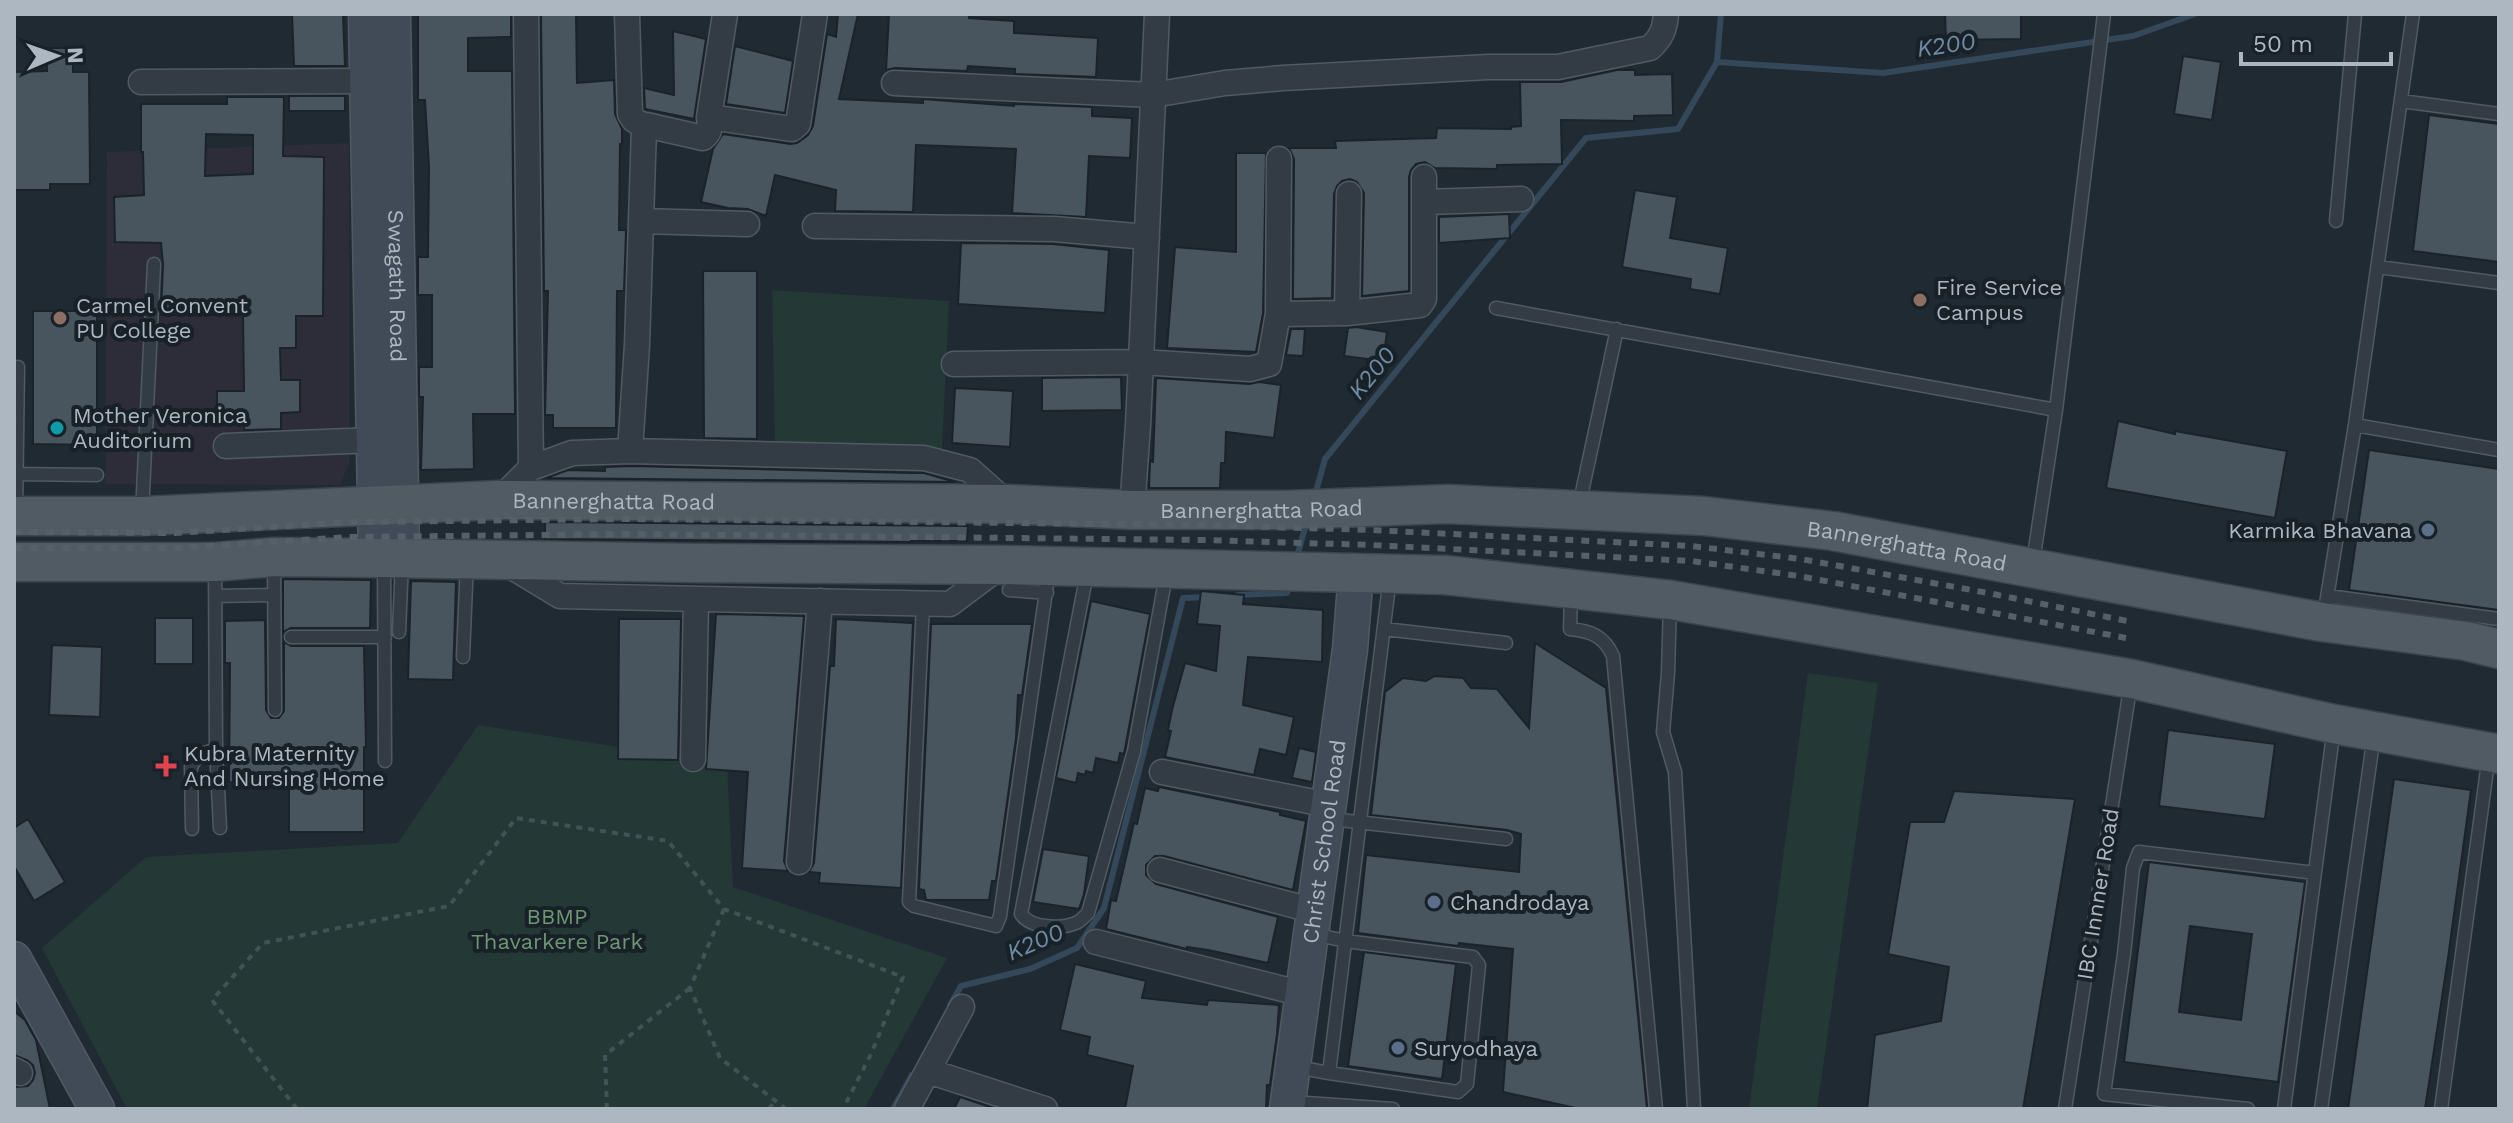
<svg xmlns="http://www.w3.org/2000/svg" width="2513" height="1123" viewBox="0 0 2513 1123" font-family="'Work Sans',sans-serif">
  <style>
    .medical { fill: #2d2d39 }
    .green { fill: #243836 }
    .lines { fill: none; stroke-linecap: round; stroke-linejoin: round }
    .stream { stroke: #34485a; stroke-width: 6 }
    .building { fill: #48555f; stroke: #1a232b; stroke-width: 2; fill-rule: evenodd }
    .lane-casing { stroke: #505a62; stroke-width: 15 }
    .street-casing { stroke: #505a62; stroke-width: 27 }
    .secondary-casing { stroke: #505a62; stroke-width: 37 }
    .primary-casing { stroke: #3c454e; stroke-width: 41 }
    .path { stroke: #415354; stroke-width: 4; stroke-dasharray: 6 6; stroke-linecap: butt }
    .lane { stroke: #333c44; stroke-width: 12 }
    .street { stroke: #333c44; stroke-width: 24 }
    .secondary { stroke: #414b57; stroke-width: 34 }
    .primary { stroke: #515b64; stroke-width: 38 }
    .rail { stroke: #55606b; stroke-width: 6; stroke-dasharray: 8 8; stroke-linecap: butt }
    .education-dot { fill: #8d6e63; stroke: #182128; stroke-width: 3 }
    .culture-dot { fill: #0f9aa8; stroke: #182128; stroke-width: 3 }
    .service-dot { fill: #5c6f8a; stroke: #182128; stroke-width: 3 }
    .health-dot { fill: #e0444e; stroke: #182128; stroke-width: 3 }
    .labels { text-anchor: middle; dominant-baseline: central; stroke-width: 8; stroke-linejoin: round; paint-order: stroke }
    .street-label { font-size: 22px; fill: #acb7c1; stroke: #182128 }
    .poi-label { font-size: 22px; fill: #acb7c1; stroke: #182128; text-anchor: start }
    .park-label { font-size: 22px; fill: #6e9672; stroke: #182128 }
    .water-label { font-size: 24px; font-style: italic; fill: #6f8ba4; stroke: #182128 }
  </style>
  <rect width="100%" height="100%" fill="#202a33"/>
  <path class="medical" d="M349 143V464L340 485 105 484 107 152Z"/>
  <path class="green" d="M772 290 949 301 942 450 841 444 775 447Z
    M1808 673 1878 683 1817 1109H1749Z
    M478 725 727 764 733 887 947 958 864 1109H127L42 948 146 857 398 843Z"/>
  <g class="lines">
    <path class="stream" d="M1717 62 1883 73 2133 36 2195 14
      M1315 495 1325 459 1586 138 1678 129 1717 62 1721 14
      M1296 560 1307 521
      M1238 595 1287 593 1289 586
      M950 1005 961 986 1030 969 1077 948 1104 908 1183 598 1207 597
      M893 1109 912 1075"/>
  </g>
  <path class="building" d="M292 14H343L345 66H294Z
    M418 14H511V37L468 38V71H512L515 414H473L474 469 421 470 423 397H419V367H432V295H418V257H428L429 167 425 100H418Z
    M541 14H576L577 83 614 80 615 114 622 129V144H620L619 230H626L624 291H617L616 428H553V415H545L548 291H544Z
    M838 14H858L839 99 923 103V99L1014 106V104L1092 107V116L1132 118 1130 158 1089 156 1086 217 1012 213 1016 149 944 146 916 145 913 212 835 211 836 190 775 175 766 216 748 209 728 208 701 202 713 149 723 134 790 144 797 143 808 135 813 126 827 34 836 37Z
    M889 14H969V18L1014 21V33L1098 38 1096 77 1015 74V69L968 66 967 71 895 68 886 70Z
    M1945 14H2021V39L1946 40Z
    M673 31 706 39 694 119 645 109 644 88 674 95Z
    M735 46 793 61 785 113 726 104Z
    M46 48H73V72H89L90 184H50V190H14V72L47 71Z
    M2183 56 2221 62 2212 120 2174 114Z
    M1617 70H1635V75L1672 74 1673 115 1634 116V121L1561 120 1562 164 1497 165V169L1435 168 1425 162 1416 164 1411 170 1409 177V291L1362 296 1364 193 1357 182 1350 179 1342 181 1337 186 1334 194 1332 298 1293 299 1294 159 1289 148H1336L1335 141 1436 138 1437 128 1511 129V127L1521 126 1520 82H1561Z
    M289 96H345V111H289Z
    M227 97H284L283 156 324 157 323 316H296V348H280L281 380H300V412L281 413V429L244 430V421H217V391H244L243 315H161L163 264 161 243 115 242 114 197 144 195 143 152H141V104H227ZM206 134 253 135V174L205 176Z
    M2429 115 2499 124V262L2413 251Z
    M1236 153H1266L1263 313 1256 352 1167 348 1175 247 1236 252Z
    M1635 190 1677 197 1670 238 1728 248 1720 294 1690 289 1691 279 1622 267Z
    M1509 214 1510 238 1439 243V217Z
    M961 243 1053 244 1109 250 1105 313 958 304Z
    M703 271H757V439L704 438Z
    M33 311H97V445L33 444Z
    M1356 327 1387 332 1383 361 1344 356 1348 328Z
    M1291 329H1305L1303 356 1286 355Z
    M1121 377 1122 410 1042 411V378Z
    M1156 378 1249 384 1259 382 1281 385 1274 438 1226 432 1225 463H1221L1220 488H1149L1150 461 1153 462Z
    M955 388 1013 391 1010 447 952 443Z
    M2118 421 2175 434V431L2287 451 2275 518 2106 488Z
    M2369 450 2499 469V610L2349 590Z
    M630 466 911 473H924L955 482 546 478 568 470 605 471V467Z
    M545 522 968 526 967 541H911V542L545 539Z
    M283 579 371 580 370 628H291L283 632Z
    M411 581 456 582 453 680 408 679Z
    M1201 591 1244 595 1243 604 1323 610 1322 662 1248 657 1243 705 1294 717 1286 755 1260 749 1254 775 1165 757 1171 731 1168 730 1172 710 1185 663 1216 671 1220 626 1197 624Z
    M1091 601 1150 614 1124 754 1120 753 1118 763 1096 758 1093 773 1086 771 1085 775 1078 773 1076 783 1056 778Z
    M716 614 804 616 784 861 788 871 742 868 748 772 706 769Z
    M155 618H193V664H155Z
    M619 619H681L678 760 618 759Z
    M836 619 913 623 901 888 819 883 820 873 809 872 814 863 830 666H834Z
    M265 620 266 710 271 718H279L284 711V642L291 646H364L366 747H364V832H289V783L229 782 230 663H225V621Z
    M931 624H1032L1022 695H1018L1016 738 996 881H992L989 900H926L924 890 919 889Z
    M1535 643 1606 688 1647 1109H1580L1503 1092 1513 949 1459 943 1458 946 1358 933 1366 855 1519 872 1521 834 1507 830 1371 815 1385 692 1403 678 1426 681 1435 676 1463 678 1471 688 1497 689 1529 728Z
    M52 645 102 647 100 717 49 715Z
    M2168 730 2275 744 2265 819 2159 806Z
    M1299 748 1316 752 1312 782 1292 778Z
    M2394 779 2471 790 2448 958 2425 1109H2348Z
    M1159 787 1280 812V815L1306 821 1293 890 1164 856H1155L1146 865V875L1156 884 1278 917 1268 963 1208 950 1187 947V949L1106 929 1111 900 1116 901 1134 823 1137 824 1145 788 1158 791Z
    M1954 791 2075 799 2023 1109H1867L1875 1035 1941 1021 1949 967 1888 954 1910 822H1944Z
    M28 819 65 882 34 901 14 866V828Z
    M1043 849 1089 856 1084 894 1079 909 1033 902Z
    M2149 862 2305 882 2278 1082 2124 1062ZM2190 926 2252 934 2241 1020 2179 1012Z
    M1364 952 1456 964 1442 1079 1348 1066Z
    M1075 964 1146 981 1142 998 1207 1005 1208 1000 1279 1005 1277 1034 1270 1085H1267L1266 1109H1125L1133 1066 1087 1055 1090 1037 1060 1030Z
    M14 1011 25 1020 36 1040 50 1109H14V1087L28 1086 33 1080 35 1073 33 1065 27 1060 14 1055Z
    M960 1097 996 1109H954Z"/>
  <g class="lines">
    <g class="lane-casing">
      <path id="lane" d="M2401 101 2499 114
        M2336 221 2355 14
        M2378 267 2499 283
        M1496 308 2056 410
        M2355 425 2499 450
        M14 474 97 475
        M1579 506 1617 329
        M16 513 18 367
        M142 513 154 264
        M274 560 275 710
        M384 561 385 761
        M2033 562 2056 410 2104 14
        M215 565 216 749 220 828
        M1087 573 1021 914C1030 928 1062 930 1078 922 1080 921 1086 915 1088 913L1134 751 1164 586 1165 572
        M1009 590 1047 593
        M1571 594 1570 629C1591 631 1604 636 1613 656L1656 1109
        M217 596 274 595
        M2328 596 2499 619
        M1670 603 1668 673 1663 732 1675 772 1694 1109
        M923 604 909 902 914 906 996 926 1000 916 1049 570
        M2324 616 2355 425 2413 14
        M1384 629 1506 643
        M399 632 402 561
        M291 637H385
        M463 657 467 562
        M1331 819 1506 839
        M192 829 191 767 198 755 216 749
        M1314 934 1345 941 1473 957 1479 965 1467 1084 1458 1092 1329 1073
        M1296 1067 1329 1073 1390 577
        M1292 1102 1393 1109
        M2065 1109 2131 682
        M2248 1109 2104 1094 2124 954 2133 868 2139 852 2315 873
        M2284 1109 2334 727
        M2321 1109 2374 735
        M2441 1109 2489 755"/>
    </g>
    <g class="street-casing">
      <path id="street" d="M526 14 531 468
        M627 14 630 114 634 120 644 126
        M141 82 367 81
        M894 83 1153 95 1225 83 1283 78 1488 67H1558L1650 48C1661 38 1665 29 1666 14
        M709 117 792 129 798 124 815 14
        M1424 202 1521 199
        M641 221 644 128 646 125 703 138C711 132 710 127 709 117L725 14
        M815 226 1054 229 1147 237
        M1347 313 1349 194
        M1278 314 1347 313 1420 305 1424 299V177
        M954 364 1141 362 1250 369 1269 364 1278 314 1279 159
        M226 446 374 440
        M630 451 637 345 641 221 747 224
        M499 500 531 468 572 453 630 451 924 458 970 470 1008 504
        M1132 510 1138 425 1157 14
        M507 564 560 596 950 604 1002 565
        M693 759 696 599
        M1162 772 1329 805
        M799 862 820 601
        M1160 870 1315 911
        M1096 942 1303 994
        M14 1070 20 1073
        M928 1071 1045 1109
        M907 1109 962 1007"/>
    </g>
    <g class="secondary-casing">
      <g id="secondary">
        <path d="M366 14 376 558"/>
        <path id="s1" d="M393 14 402 558"/>
        <path d="M14 959 97 1109"/>
        <path id="s2" d="M1287 1109 1350 649 1356 573"/>
      </g>
    </g>
    <g class="primary-casing">
      <g id="primary">
        <path id="s3" d="M14 516H142L499 500 1008 504 1132 510H1285L1448 504 1704 516 1833 531 2322 622 2466 641 2499 649"/>
        <path d="M14 562H215L274 557 384 558 696 563 1002 565 1445 575 1671 600 2132 679 2334 724 2499 754"/>
      </g>
    </g>
    <path class="path" d="M724 909 690 988 720 1058 786 1109
      M297 1109 212 1000 263 943 449 906 516 818 668 841 724 909 903 977 871 1054 843 1109
      M607 1109 605 1055 690 988
      M769 1109 774 1102"/>
    <use href="#lane" class="lane"/>
    <use href="#street" class="street"/>
    <use href="#secondary" class="secondary"/>
    <use href="#primary" class="primary"/>
    <path class="rail" d="M14 532 175 533 348 522 631 519 1205 525 1371 530 1691 546 1801 559 1988 593 2132 622
      M14 548H176L349 537 632 534 1205 540 1371 545 1691 561 1799 576 2126 638"/>
  </g>
  <g class="education-dot">
    <circle cx="1920" cy="300" r="8"/>
    <circle cx="60" cy="318" r="8"/>
  </g>
  <circle class="culture-dot" cx="57" cy="428" r="8"/>
  <g class="service-dot">
    <circle cx="2428" cy="530" r="8"/>
    <circle cx="1434" cy="902" r="8"/>
    <circle cx="1398" cy="1048" r="8"/>
  </g>
  <path class="health-dot" d="M162 754h8v8h8v8h-8v8h-8v-8h-8v-8h8z"/>
  <g class="labels">
    <g class="street-label">
      <text stroke="none"><textPath href="#s1" startOffset="272">Swagath Road</textPath></text>
      <text stroke="none"><textPath href="#s3" startOffset="600">Bannerghatta Road</textPath></text>
      <text stroke="none"><textPath href="#s3" startOffset="1248">Bannerghatta Road</textPath></text>
      <text stroke="none"><textPath href="#s3" startOffset="1896">Bannerghatta Road</textPath></text>
      <text stroke="none"><textPath href="#s2" startOffset="270">Christ School Road</textPath></text>
      <text transform="translate(2098 894) rotate(-81)">IBC Innner Road</text>
    </g>
    <g class="poi-label">
      <text x="1936" y="287">Fire Service<tspan x="1936" dy="25">Campus</tspan></text>
      <text x="76" y="305">Carmel Convent<tspan x="76" dy="25">PU College</tspan></text>
      <text x="73" y="415">Mother Veronica<tspan x="73" dy="25">Auditorium</tspan></text>
      <text x="2412" y="530" text-anchor="end">Karmika Bhavana</text>
      <text x="184" y="753">Kubra Maternity<tspan x="184" dy="25">And Nursing Home</tspan></text>
      <text x="1450" y="902">Chandrodaya</text>
      <text x="1414" y="1048">Suryodhaya</text>
    </g>
    <g class="park-label">
      <text x="557" y="916">BBMP<tspan x="557" dy="25">Thavarkere Park</tspan></text>
    </g>
    <g class="water-label">
      <text transform="translate(1946 45) rotate(-8)">K200</text>
      <text transform="translate(1372 373) rotate(-51)">K200</text>
      <text transform="translate(1035 942) rotate(-23)">K200</text>
    </g>
  </g>
  <rect width="2513" height="1123" fill="none" stroke="#acb7c1" stroke-width="32"/>
  <g transform="translate(56 56) rotate(88)" stroke="#182128" stroke-width="6" paint-order="stroke">
  <path d="M0-6L14 30L0 20L-14 30Z" fill="#acb7c1"/>
  <text y="-12" font-size="22" font-weight="bold" text-anchor="middle" fill="#acb7c1">N</text>
  </g>
  <path d="M2241 52v12h150v-12" fill="none" stroke="#acb7c1" stroke-width="4"/>
  <text x="2253" y="52" font-size="24" fill="#acb7c1" stroke="#182128" stroke-width="6" paint-order="stroke">50 m</text>
</svg>
